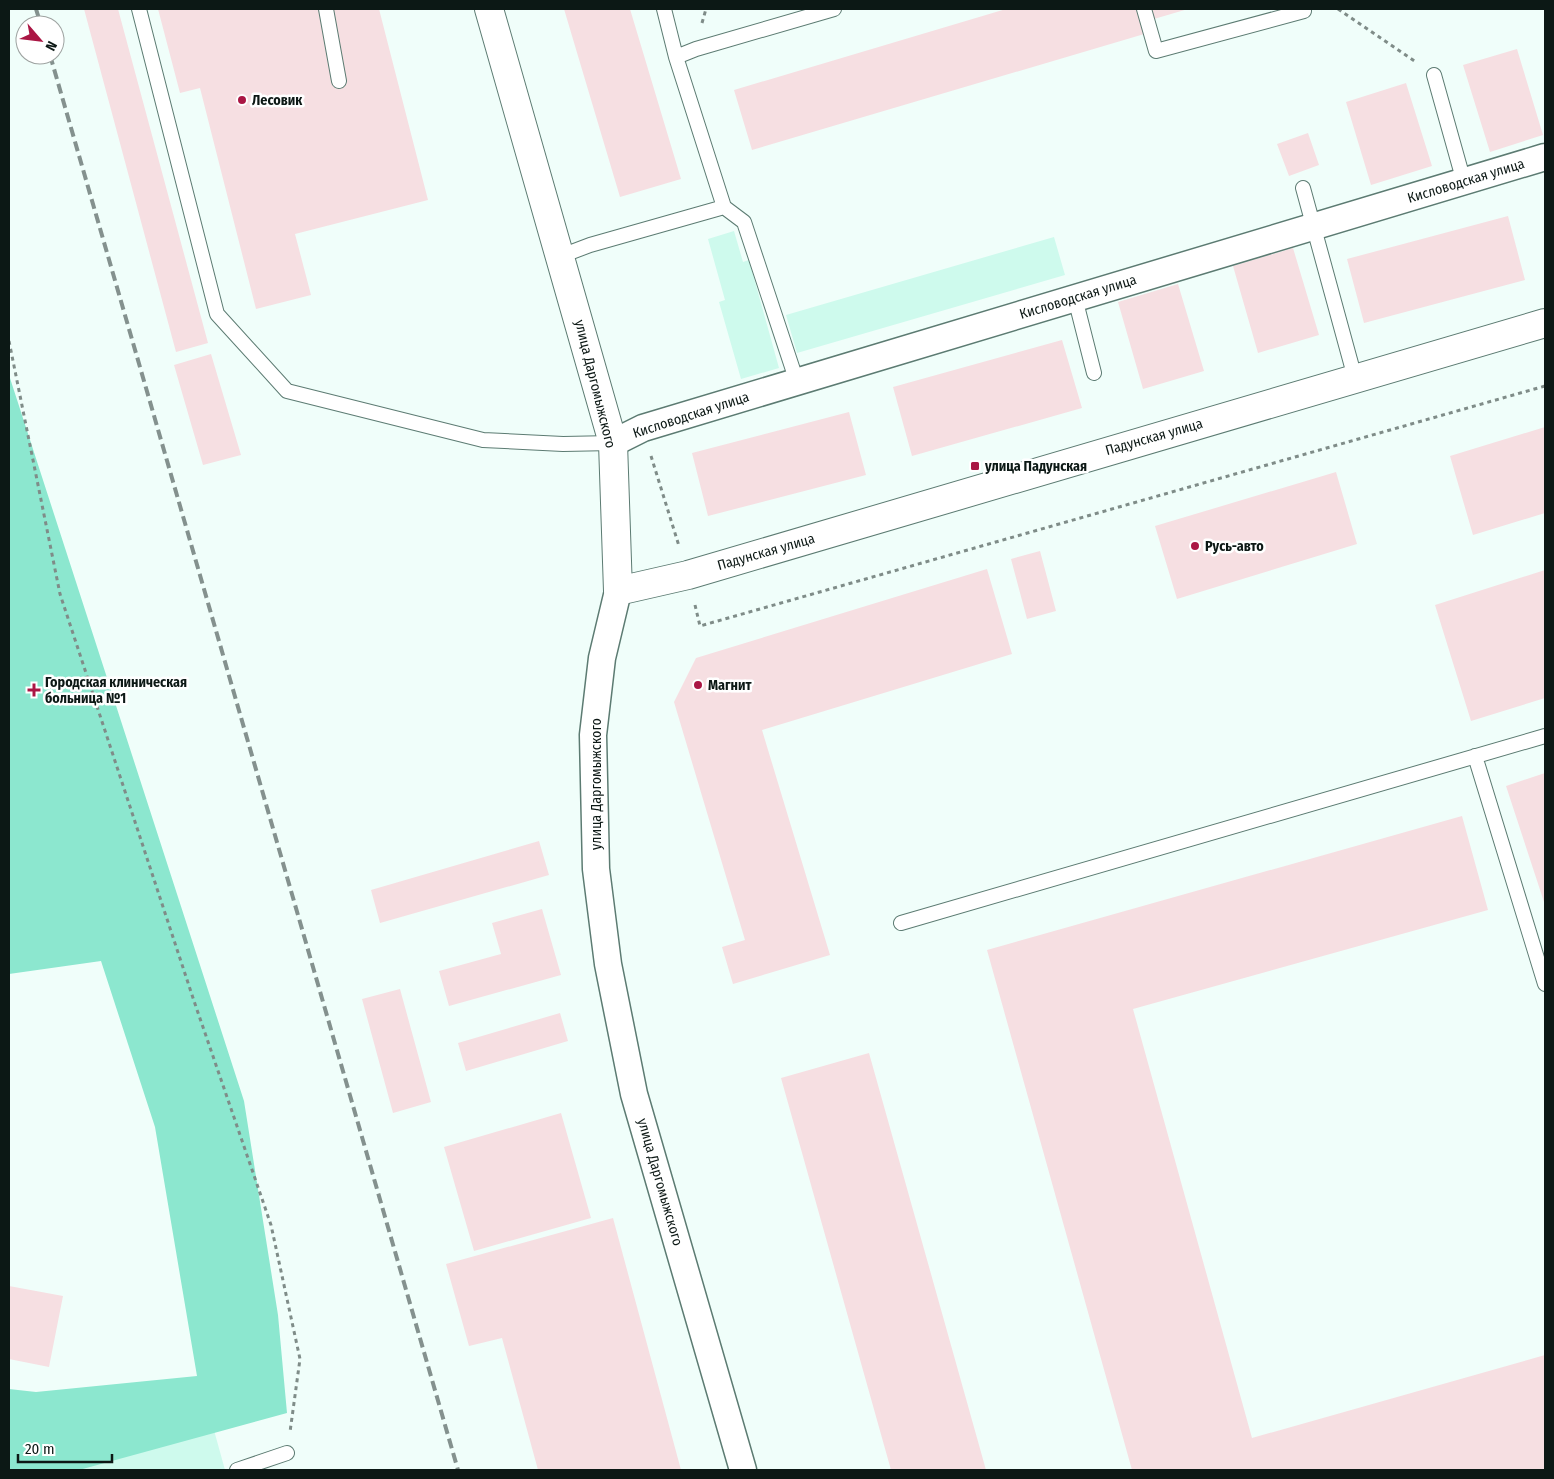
<svg xmlns="http://www.w3.org/2000/svg" width="1554" height="1479" viewBox="0 0 1554 1479" font-family="'Fira Sans Condensed',sans-serif">
  <style>
    .built { fill: #cefaed }
    .green { fill: #8ce7cf }
    .building { fill: #f6dfe2 }
    .lines { fill: none; stroke-linecap: round; stroke-linejoin: round }
    .lane-casing { stroke: #5c7b72; stroke-width: 16 }
    .street-casing { stroke: #5c7b72; stroke-width: 29 }
    .secondary-casing { stroke: #5c7b72; stroke-width: 30 }
    .path { stroke: #7f8c88; stroke-width: 3; stroke-dasharray: 4 4; stroke-linecap: butt }
    .lane { stroke: #fff; stroke-width: 14 }
    .street { stroke: #fff; stroke-width: 26 }
    .secondary { stroke: #fff; stroke-width: 28 }
    .rail { stroke: #84918e; stroke-width: 4; stroke-dasharray: 10 5; stroke-linecap: butt }
    .poi-dot { fill: #aa1644; stroke: #fff; stroke-width: 2 }
    .labels { text-anchor: middle; dominant-baseline: central; stroke-width: 5; stroke-linejoin: round; paint-order: stroke }
    .poi-label { font-size: 14px; font-weight: bold; fill: #0c1815; stroke: #fff; text-anchor: start }
    .street-label { font-size: 14px; fill: #0c1815; stroke: #fff }
  </style>
  <rect width="100%" height="100%" fill="#f0fefa"/>
  <path class="built" d="M734 231 743 262 749 260 779 368 741 379 719 302 725 300 708 239Z
    M1054 237 1065 275 797 353 786 315Z
    M212 1423 225 1470H9Z"/>
  <path class="green" d="M9 375 244 1101 278 1315 287 1413 79 1470H9V1389L36 1392 197 1376 155 1127 101 961 9 974Z"/>
  <path class="building" d="M84 9H118L208 343 176 352Z
    M158 9H379L428 200 295 234 311 295 256 309 200 88 180 93Z
    M564 9H630L681 179 620 197Z
    M1006 9H1144L1151 32 752 150 734 90Z
    M1151 9H1188L1154 19Z
    M1517 49 1543 135 1490 152 1463 65Z
    M1406 83 1432 166 1371 185 1346 102Z
    M1308 133 1319 165 1289 176 1277 144Z
    M1508 216 1525 280 1364 323 1347 259Z
    M1293 248 1319 335 1258 353 1233 266Z
    M1178 284 1204 371 1143 389 1118 302Z
    M1062 340 1082 408 912 456 893 387Z
    M211 354 241 455 203 465 174 365Z
    M849 412 866 475 708 516 692 453Z
    M1545 427V513L1473 535 1450 456Z
    M1336 472 1357 544 1177 599 1155 526Z
    M1040 551 1056 611 1027 619 1011 559Z
    M987 569 1012 654 762 730 830 955 733 984 722 947 745 940 674 702 696 658Z
    M1545 570V698L1471 721 1435 605Z
    M1545 773V905L1506 786Z
    M1462 816 1488 910 1133 1009 1252 1438 1545 1355V1470H1132L987 950Z
    M539 841 549 875 380 923 371 890Z
    M542 909 561 975 449 1006 439 971 501 954 492 923Z
    M400 989 431 1102 393 1113 362 999Z
    M560 1013 568 1041 466 1071 458 1043Z
    M869 1053 986 1470H891L781 1078Z
    M561 1113 591 1218 474 1251 444 1147Z
    M613 1218 681 1470H538L502 1338 469 1346 446 1264Z
    M9 1286 63 1296 49 1367 9 1359Z"/>
  <g class="lines">
    <g class="lane-casing">
      <path id="lane" d="M139 9 217 314 287 391 483 440 563 444 613 443
        M326 9 339 81
        M1144 9 1156 51 1304 11
        M676 57 696 49 834 9
        M1434 75 1464 182
        M1303 188 1355 378
        M724 207 744 222 797 382
        M561 256 590 245 724 207 676 57 664 9
        M1075 298 1094 373
        M1475 756 1545 984
        M901 923 1545 736
        M237 1470 287 1453"/>
    </g>
    <g class="street-casing">
      <path id="street" d="M613 443 643 428 1545 157
        M618 591 602 658 593 735 596 869 608 964 634 1094 743 1470"/>
    </g>
    <g class="secondary-casing">
      <path id="secondary" d="M489 9 613 443 618 591 688 575 1545 323"/>
    </g>
    <path class="path" d="M1338 9 1416 62
      M702 23 706 9
      M9 341 60 594 194 1001 271 1225 300 1359 290 1432
      M651 456 679 546
      M695 605 700 626 1545 386"/>
    <use href="#lane" class="lane"/>
    <use href="#street" class="street"/>
    <use href="#secondary" class="secondary"/>
    <path class="rail" d="M36 9 41 25
      M50 55 458 1470"/>
  </g>
  <g class="poi-dot">
    <circle cx="242" cy="100" r="5"/>
    <rect x="970" y="461" width="10" height="10" rx="2.5"/>
    <circle cx="1195" cy="546" r="5"/>
    <circle cx="698" cy="685" r="5"/>
    <path d="M31.5 682.5h5v5h5v5h-5v5h-5v-5h-5v-5h5z"/>
  </g>
  <g class="labels">
    <g class="poi-label">
      <text x="252" y="100">Лесовик</text>
      <text x="985" y="466">улица Падунская</text>
      <text x="1205" y="546">Русь-авто</text>
      <text x="45" y="682">Городская клиническая<tspan x="45" dy="16">больница №1</tspan></text>
      <text x="708" y="685">Магнит</text>
    </g>
    <g class="street-label">
      <text transform="translate(1466 181) rotate(-17)">Кисловодская улица</text>
      <text transform="translate(1078 297) rotate(-17)">Кисловодская улица</text>
      <text transform="translate(595 384) rotate(76)">улица Даргомыжского</text>
      <text transform="translate(691 415) rotate(-18)">Кисловодская улица</text>
      <text transform="translate(1154 437) rotate(-16)">Падунская улица</text>
      <text transform="translate(766 552) rotate(-16)">Падунская улица</text>
      <text transform="translate(596 784) rotate(-90)">улица Даргомыжского</text>
      <text transform="translate(660 1182) rotate(74)">улица Даргомыжского</text>
    </g>
  </g>
  <rect width="1554" height="1479" fill="none" stroke="#0c1815" stroke-width="20"/>
  <g transform="translate(40 40) rotate(118)"><circle r="24" fill="#ffffff" stroke="#9ea3a1"/>
  <path d="M0-4L9 19L0 12L-9 19Z" fill="#aa1644"/>
  <text y="-8" font-size="14" font-weight="bold" text-anchor="middle" fill="#0c1815">N</text>
  </g>
  <path d="M18 1454v8h94v-8" fill="none" stroke="#0c1815" stroke-width="2.5"/>
  <text x="25" y="1454" font-size="15" fill="#0c1815" stroke="#ffffff" stroke-width="4" paint-order="stroke">20 m</text>
</svg>
